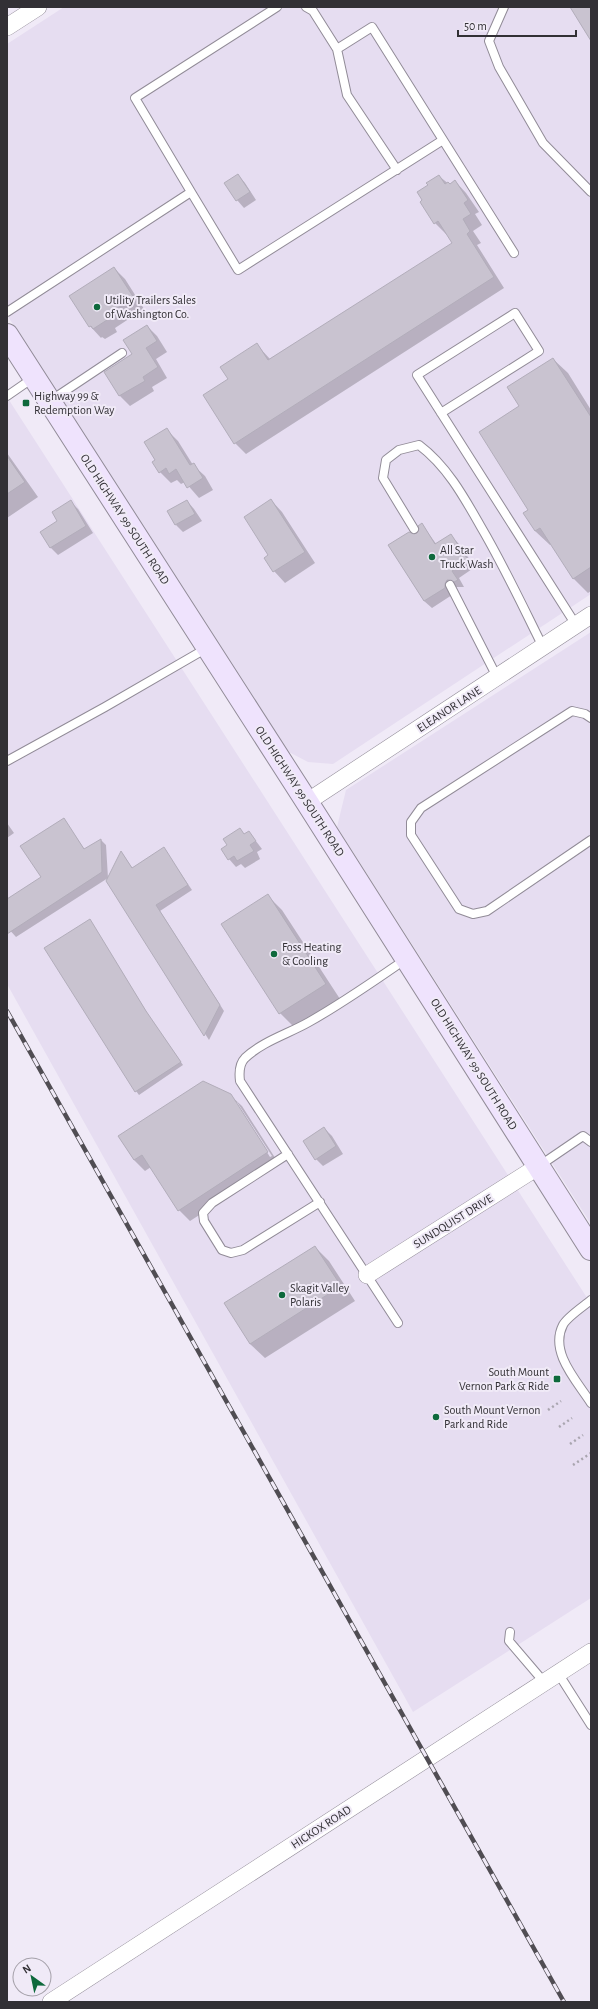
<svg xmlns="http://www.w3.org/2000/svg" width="598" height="2009" viewBox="0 0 598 2009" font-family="'Alegreya Sans',sans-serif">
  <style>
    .built { fill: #e6ddf1 }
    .shadow { fill: #0003; fill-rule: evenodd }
    .building { fill: #c9c3d0; stroke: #b2adba }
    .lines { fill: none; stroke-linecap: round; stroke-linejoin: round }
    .lane-casing { stroke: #918b97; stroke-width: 10 }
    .street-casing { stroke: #918b97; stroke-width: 18 }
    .secondary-casing { stroke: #918b97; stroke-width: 24 }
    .path { stroke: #a9a5af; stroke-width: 2.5; stroke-dasharray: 2 3; stroke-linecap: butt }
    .lane { stroke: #fff; stroke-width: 8 }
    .street { stroke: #fff; stroke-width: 17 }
    .secondary { stroke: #efe3fd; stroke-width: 22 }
    .rail-casing { stroke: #504d53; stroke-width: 4.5 }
    .rail { stroke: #f0eaf7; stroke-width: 3; stroke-dasharray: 9; stroke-linecap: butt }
    .poi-dot { fill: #0e693c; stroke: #f0eaf7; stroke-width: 1.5 }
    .labels { text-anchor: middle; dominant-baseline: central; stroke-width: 4; stroke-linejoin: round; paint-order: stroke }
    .poi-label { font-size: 12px; fill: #323035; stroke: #f0eaf7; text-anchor: start }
    .street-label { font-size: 12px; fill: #323035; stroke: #f0eaf7 }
  </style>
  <rect width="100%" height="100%" fill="#f0eaf7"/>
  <path class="built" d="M64 7H591V594L333 764 308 762 285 750 7 315V44Z
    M7 397 591 1304V1598L413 1712 7 984Z
    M591 632V1224L337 827 346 790Z"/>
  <path class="shadow" d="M238 175 245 183 256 200 244 208 237 200Z
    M439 176 450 185 455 181 466 193 479 212 475 214 482 225 473 231 481 243 477 245 504 288 246 454 235 443 229 380 257 345 270 359 454 243 448 233 446 234 435 223 429 186Z
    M114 268 125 279 144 309 115 328 117 332 105 339 102 337 101 338 90 326Z
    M147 326 157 336 167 352 156 359 167 378 152 387 154 391 130 406 120 396 105 372 133 354Z
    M553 359 568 373 591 410V591L588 593 573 578 552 544 550 545 535 531 530 510 520 406Z
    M167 430 178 441 193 465 205 476 213 490 199 498 185 482 181 484 177 480 171 483 160 472 157 461Z
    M7 453 38 497 7 518Z
    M271 500 282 512 315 563 285 583 274 571 266 558 270 556Z
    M187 501 194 509 202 521 183 532 176 525Z
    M71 502 78 509 93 533 58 555 50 547 58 521Z
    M422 525 437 545 451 536 458 543 475 567 459 578 464 587H454L452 595 432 608 424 601 389 546 418 534Z
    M64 820 85 850 101 840 106 845 108 878 16 937 7 927V900L42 878Z
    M7 823 14 833 7 838Z
    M240 830 245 835 249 832 262 849 257 852 260 859 245 868 241 864 236 867 229 859 228 845Z
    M164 849 192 890 160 911 224 1011 209 1040 107 881 122 853 133 869Z
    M268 896 282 910 340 999 295 1028 280 1013Z
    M90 920 149 1016 183 1065 139 1095 136 1091Z
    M230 1095 242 1106 279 1164 190 1221 179 1210 151 1167 145 1171 134 1160 119 1137ZM235 1102H237L272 1156 270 1157Z
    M324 1128 332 1136 343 1154 323 1166 316 1159Z
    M315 1247 329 1261 355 1301 265 1358 250 1344Z"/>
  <path class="building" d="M570 7H591V41Z
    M238 174 250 192 236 201 224 183Z
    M439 175 445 184 448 182 450 184 455 180 468 200 464 203 471 214 463 219 470 231 467 234 494 277 234 444 203 395 228 379 220 367 257 343 268 360 452 243 438 221 434 224 420 202 422 200 417 192 428 185 426 183Z
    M114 267 134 298 104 316 107 320 93 329 91 326 89 327 69 296Z
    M147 325 157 341 146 348 158 367 143 377 145 381 119 396 104 372 132 354 123 340Z
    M553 358 591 417V567L573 579 540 528 535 531 523 513 528 510 479 432 519 406 507 387Z
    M167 428 190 465 194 463 203 478 187 488 176 469 169 474 166 468 159 473 152 462 155 460 144 442Z
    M7 456 25 482 7 494Z
    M271 499 305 552 273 572 264 558 268 555 244 517Z
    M71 500 86 526 50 548 40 532 57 521 52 512Z
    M187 500 195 514 175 525 167 511Z
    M422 523 435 544 451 534 468 560 452 571 458 580 454 582 451 580H447L445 584V588L424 601 388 545 409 532 414 534 417 533 419 529 418 526Z
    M64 818 84 849 101 839 102 872 7 934V899L41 877 20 846Z
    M240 828 244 834 249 831 256 841 250 845 254 851 237 861 234 856 228 860 221 849 227 845 223 839Z
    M164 847 188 885 156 905 220 1005 204 1036 106 881 121 851 132 868Z
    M268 894 326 984 279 1014 221 924Z
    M90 919 146 1011 181 1062 135 1092 44 948Z
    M203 1081 231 1094 268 1152 178 1211 142 1155 134 1160 118 1136Z
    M324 1127 336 1146 315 1160 303 1141Z
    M315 1246 341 1286 250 1344 224 1303Z"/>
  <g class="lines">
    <g class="lane-casing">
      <path id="lane" d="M306 7 313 11 337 49 372 27 514 253
        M504 7 489 41 499 67 543 143 591 192
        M337 49 347 95 397 170
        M191 192 238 270 443 140
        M7 312 191 192 135 98 277 7
        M7 396 33 378
        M50 401 122 353
        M441 413 539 351 515 313 417 375 576 625
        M414 529 383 478 386 460 399 450 419 445C447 466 464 497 481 527 504 566 523 607 543 647
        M450 585 497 677
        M591 718 585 714 572 711 421 808 411 822V835L459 909 473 914 487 911 591 840
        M7 761 105 707 207 648
        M288 1154 212 1203 203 1213 204 1221 222 1250 231 1253 243 1250 320 1202
        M539 1166 583 1136 591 1142
        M591 1300C584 1306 567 1317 563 1325 549 1352 577 1381 591 1403
        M398 1323 240 1081C239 1073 239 1064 245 1058 263 1041 288 1034 309 1022 343 1003 374 981 406 959
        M510 1632 509 1641 544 1682
        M558 1673 591 1725"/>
    </g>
    <g class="street-casing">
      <path id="street" d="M7 27 38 7
        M307 802 591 615
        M367 1275 539 1166
        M51 2002 591 1652"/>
    </g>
    <g class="secondary-casing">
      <path id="secondary" d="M7 335 307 802 591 1249"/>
    </g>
    <path class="path" d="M548 1410 561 1401
      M559 1427 572 1418
      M570 1444 583 1435
      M573 1465 591 1453"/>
    <use href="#lane" class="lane"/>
    <use href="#street" class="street"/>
    <use href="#secondary" class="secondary"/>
    <g class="rail-casing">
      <path id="rail" d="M7 1011 564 2002"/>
    </g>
    <use href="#rail" class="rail"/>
  </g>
  <g class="poi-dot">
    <circle cx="97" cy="307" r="4"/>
    <rect x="22" y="399" width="8" height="8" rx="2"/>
    <circle cx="432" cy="557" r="4"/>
    <circle cx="274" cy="954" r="4"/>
    <circle cx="282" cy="1295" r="4"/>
    <rect x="553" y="1375" width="8" height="8" rx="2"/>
    <circle cx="436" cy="1417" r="4"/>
  </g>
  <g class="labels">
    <g class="poi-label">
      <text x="105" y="300">Utility Trailers Sales<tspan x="105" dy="14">of Washington Co.</tspan></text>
      <text x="34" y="396">Highway 99 &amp;<tspan x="34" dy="14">Redemption Way</tspan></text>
      <text x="440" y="550">All Star<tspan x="440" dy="14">Truck Wash</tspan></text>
      <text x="282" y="947">Foss Heating<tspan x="282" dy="14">&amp; Cooling</tspan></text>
      <text x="290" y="1288">Skagit Valley<tspan x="290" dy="14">Polaris</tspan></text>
      <text x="549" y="1372" text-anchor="end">South Mount<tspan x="549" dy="14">Vernon Park &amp; Ride</tspan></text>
      <text x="444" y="1410">South Mount Vernon<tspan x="444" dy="14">Park and Ride</tspan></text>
    </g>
    <g class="street-label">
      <text transform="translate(125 519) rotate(57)">OLD HIGHWAY 99 SOUTH ROAD</text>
      <text transform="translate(449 709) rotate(-33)">ELEANOR LANE</text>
      <text transform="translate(300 791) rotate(57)">OLD HIGHWAY 99 SOUTH ROAD</text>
      <text transform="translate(474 1064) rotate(58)">OLD HIGHWAY 99 SOUTH ROAD</text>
      <text transform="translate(453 1221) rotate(-32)">SUNDQUIST DRIVE</text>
      <text transform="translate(321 1827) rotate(-33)">HICKOX ROAD</text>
    </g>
  </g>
  <rect width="598" height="2009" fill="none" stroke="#323035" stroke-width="16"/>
  <g transform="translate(32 1977) rotate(327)"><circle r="19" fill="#f0eaf7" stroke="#a4a0a9"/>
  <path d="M0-3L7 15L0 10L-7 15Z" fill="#0e693c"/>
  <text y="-6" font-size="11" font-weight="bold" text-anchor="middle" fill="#323035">N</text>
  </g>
  <path d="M458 30v6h118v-6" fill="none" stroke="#323035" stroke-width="2"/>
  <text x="464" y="30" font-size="12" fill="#323035" stroke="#f0eaf7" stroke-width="3" paint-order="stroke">50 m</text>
</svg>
